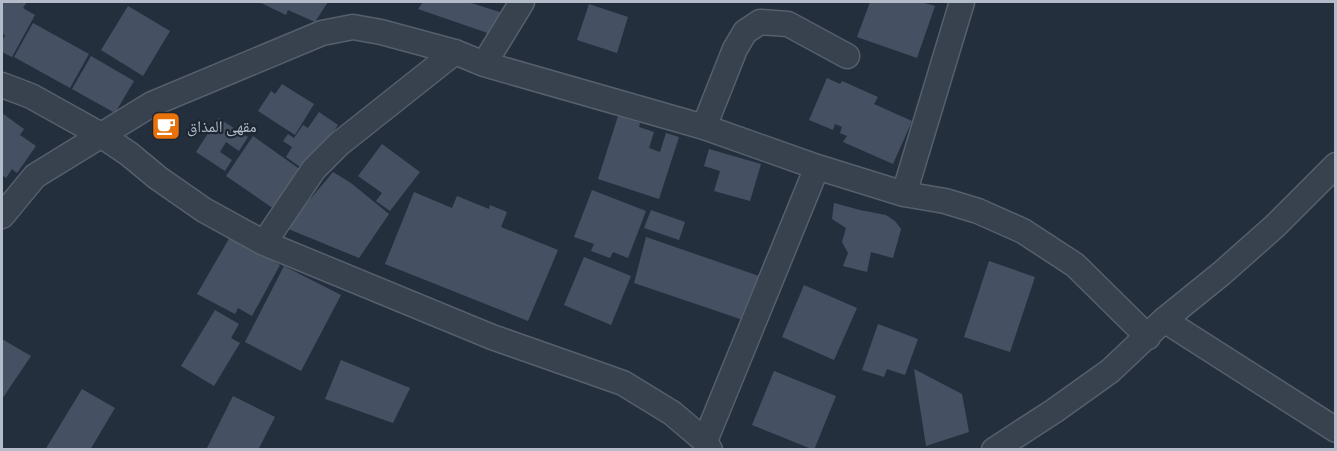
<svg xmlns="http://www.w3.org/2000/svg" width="1337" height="451" viewBox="0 0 1337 451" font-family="'Titillium Web','Noto Naskh Arabic',sans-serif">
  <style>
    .building { fill: #455162 }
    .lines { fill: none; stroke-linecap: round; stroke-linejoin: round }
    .street-casing { stroke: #565f6c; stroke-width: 27 }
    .street { stroke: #38414e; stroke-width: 24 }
    .labels { text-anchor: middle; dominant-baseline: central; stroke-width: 4.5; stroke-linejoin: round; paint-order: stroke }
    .poi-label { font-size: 16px; fill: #b4bcc9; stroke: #1d2633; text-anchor: start }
  </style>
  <rect width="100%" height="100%" fill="#242f3e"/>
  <path class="building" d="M2 2H27L23 8 35 15 12 57 2 52V41L5 35 2 34Z
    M259 2H328L315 22 288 10 286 15Z
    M423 2H468L512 16 499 37 418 9Z
    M870 2H921L935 6 917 58 857 37Z
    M589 4 628 17 617 53 577 40Z
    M128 6 170 31 143 76 101 50Z
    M33 23 89 54 70 88 14 57Z
    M91 56 134 81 115 113 72 89Z
    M827 78 840 84 842 81 878 97 874 104 912 121 893 164 843 142 847 136 840 133 842 127 835 124 833 130 809 120Z
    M282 84 314 104 295 135 258 111 271 91 275 94Z
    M319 112 338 125 307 172 286 157 292 147 283 141 288 134 294 138 303 125 308 128Z
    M2 113 24 129 20 135 36 146 17 173 12 169 6 178 2 175Z
    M618 116 640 123 639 127 654 132 649 148 660 152 666 133 679 137 659 199 598 179Z
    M218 118 248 137 239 151 226 142 220 152 232 160 225 171 196 152Z
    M253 136 305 173 277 211 226 176Z
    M382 144 420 172 390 211 376 201 382 193 358 176Z
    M709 149 761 164 750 201 714 191 720 171 704 166Z
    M333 172 351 183 389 214 359 258 286 228Z
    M592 190 646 211 628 258 613 252 610 258 591 251 594 244 574 237Z
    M414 192 452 208 457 196 489 209 490 205 507 212 501 227 558 250 528 321 385 264Z
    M834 203 860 210 886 215 895 221 901 229 893 258 871 252 867 272 843 266 848 253 842 242 846 228 832 219Z
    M651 210 685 222 679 240 644 228Z
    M230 237 280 265 252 316 238 308 235 314 197 294Z
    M646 237 762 277 746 321 634 283Z
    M584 257 631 276 611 325 564 305Z
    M989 261 1035 277 1010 352 964 337Z
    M284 266 341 295 301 371 245 342Z
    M804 285 857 308 834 360 782 337Z
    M215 310 239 324 231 338 240 343 214 386 181 366Z
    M878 324 918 339 905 375 887 369 884 377 862 370Z
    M2 339 31 356 2 399Z
    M341 360 410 388 393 423 325 399Z
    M914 369 962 394 969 432 926 446Z
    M774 371 836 396 814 450 752 425Z
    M82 389 115 408 90 450H45Z
    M233 396 275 417 258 450H206Z"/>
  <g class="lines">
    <g class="street-casing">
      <path id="street" d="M484 64 522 2
        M2 85 31 96 101 135 129 154 158 178 204 210 264 243 492 337 623 383 672 413 705 441 710 450
        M704 127 735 49 745 32 760 22 788 24 847 56
        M904 194 962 2
        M2 216 35 176 152 104 322 33 353 27 381 32 455 52 484 64 704 127 817 167 904 194 945 201 978 211 1023 231 1075 265 1148 337
        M264 243 314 169 339 144 455 52
        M1164 320 1336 430
        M705 441 817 167
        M994 450 1054 411 1110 371 1164 320 1222 273 1275 226 1336 165"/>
    </g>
    <use href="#street" class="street"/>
  </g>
  <defs>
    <g id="cafe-square" transform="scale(1.5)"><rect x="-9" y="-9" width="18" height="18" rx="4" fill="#e8710a" stroke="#1d2633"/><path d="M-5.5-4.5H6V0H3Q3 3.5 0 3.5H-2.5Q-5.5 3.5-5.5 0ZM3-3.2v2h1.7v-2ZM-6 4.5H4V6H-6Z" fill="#fff"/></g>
  </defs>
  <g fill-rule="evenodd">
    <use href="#cafe-square" x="166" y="126"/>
  </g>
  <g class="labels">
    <g class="poi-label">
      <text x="187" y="126">مقهى المذاق</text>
    </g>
  </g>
  <rect width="1337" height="451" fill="none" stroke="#b4bcc9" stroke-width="6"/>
</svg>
